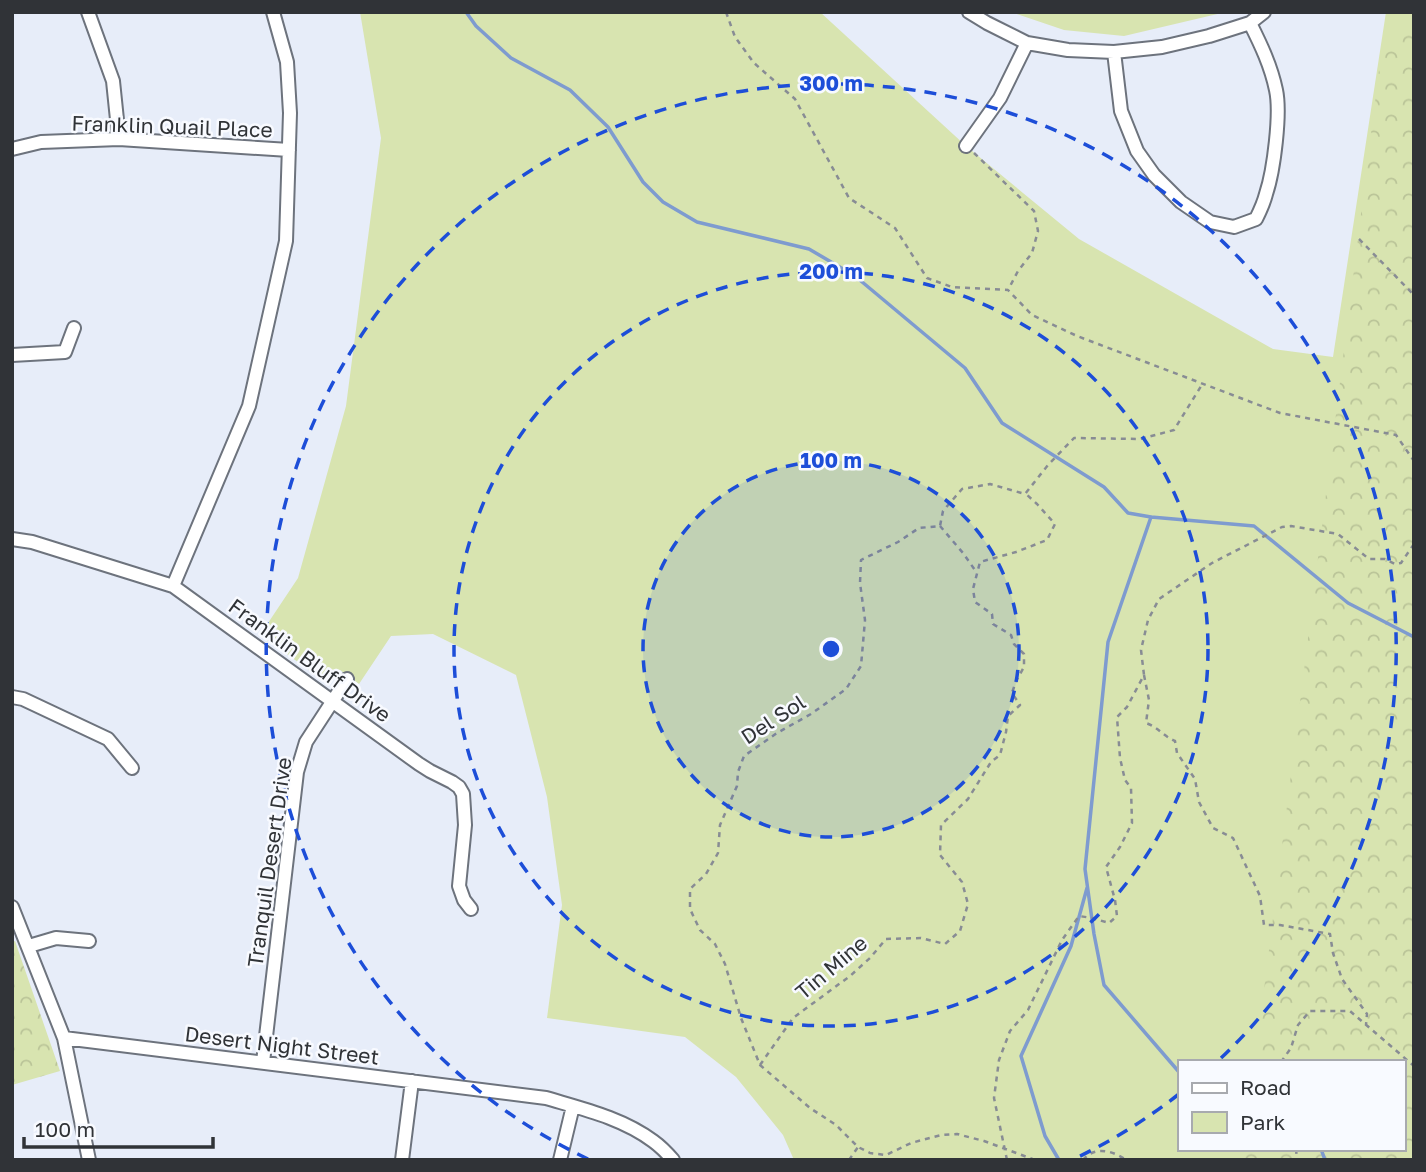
<svg xmlns="http://www.w3.org/2000/svg" width="1426" height="1172" viewBox="0 0 1426 1172" font-family="'Golos Text',sans-serif">
  <style>
    .green { fill: #d8e4b0; fill-rule: evenodd }
    .forest { fill: url(#forest-crowns) }
    .lines { fill: none; stroke-linecap: round; stroke-linejoin: round }
    .stream { stroke: #7e9bcf; stroke-width: 3.5 }
    .street-casing { stroke: #6d737d; stroke-width: 16 }
    .path { stroke: #888c94; stroke-width: 2.5; stroke-dasharray: 5 5; stroke-linecap: butt }
    .street { stroke: #fff; stroke-width: 12 }
    .ring { fill: none; stroke: #1d4ed8; stroke-width: 3.5; stroke-dasharray: 12 9 }
    .labels { text-anchor: middle; dominant-baseline: central; stroke-width: 5; stroke-linejoin: round; paint-order: stroke }
    .street-label { font-size: 21px; fill: #303337; stroke: #f8faff }
    .centre { fill: #1d4ed8; stroke: #f8faff; stroke-width: 3.5 }
    .ring-label { font-size: 21px; text-anchor: middle; font-weight: bold; fill: #1d4ed8; stroke: #f8faff; stroke-width: 5; stroke-linejoin: round; paint-order: stroke }
  </style>
  <defs>
    <pattern id="forest-crowns" width="20" height="18" patternUnits="userSpaceOnUse" patternTransform="scale(1.75)"><rect width="20" height="18" fill="#d8e4b0"/><path d="M2 6a3 3 0 1 1 6 0M12 15a3 3 0 1 1 6 0" fill="none" stroke="#bac498"/></pattern>
  </defs>
  <rect width="100%" height="100%" fill="#e7edf9"/>
  <path class="green" d="M360 12H820L966 146 1079 239 1273 349 1333 357 1386 12H1414V1160H794L783 1135 736 1077 685 1037 547 1018 562 905 547 797 516 675 433 634 391 636 359 684 340 670 319 677 260 635 298 578 346 406 381 138ZM1179 1062H1403V1149H1179Z
    M1011 12H1226L1124 36 1064 30Z"/>
  <path class="forest" d="M1384 30 1414 35V1160H1243L1244 1149H1403V1062H1255Z
    M15 941 60 1071 12 1085V942Z"/>
  <g class="lines">
    <path class="stream" d="M466 12 476 26 511 58 570 90 608 127 643 182 663 202 697 222 809 249 855 276 965 368 1002 423 1104 487 1128 513 1151 517 1254 526 1348 603 1414 637
      M1151 517 1108 642 1085 869 1094 934 1104 985 1179 1072
      M1321 1149 1325 1160
      M1059 1160 1045 1136 1021 1056 1071 946 1087 888"/>
    <g class="street-casing">
      <path id="street" d="M88 12 113 81 119 139
        M969 12 987 23 1027 43 1068 50 1114 52 1162 47 1209 36 1250 23 1264 12
        M1114 52 1121 111 1137 151 1154 175 1181 202 1210 222 1234 227 1256 219C1260 211 1264 202 1266 194 1274 170 1281 113 1276 90 1271 66 1261 45 1250 23
        M966 146 1000 98 1027 43
        M12 149 41 142 119 139 289 150
        M12 355 65 352 74 328
        M12 539 32 542 173 586 419 764 430 771 452 782 459 787 463 794 465 825 459 886 464 900 471 909
        M173 586 249 406 286 241 290 113 287 62 273 12
        M12 697 23 699 108 739 132 768
        M12 907 64 1038 89 1160
        M29 946 56 938 89 941
        M64 1038 546 1098C583 1109 622 1118 653 1141 660 1146 667 1153 673 1160
        M263 1062 297 772 306 742 347 679
        M402 1160 412 1081
        M560 1160 573 1106"/>
    </g>
    <path class="path" d="M726 12 735 37 754 63 795 99 849 198 895 228 927 278 952 287 1008 290 1032 315 1077 336 1280 413 1396 435 1414 461
      M974 153 1034 211 1038 231 1032 253 1018 271 1008 290
      M1359 239 1414 295
      M940 526 963 553 977 573
      M1144 675 1149 700 1146 723C1158 727 1163 736 1175 741L1177 753 1195 779 1199 802 1213 828 1233 838 1260 896 1264 925H1280L1330 934 1333 953 1342 979 1367 1014 1366 1025
      M1281 1062 1291 1048 1298 1025 1310 1011H1350L1414 1066
      M760 1065 793 1018 850 976 870 958 886 939 921 938 945 944 960 931 968 904 962 882 940 855 941 825 968 799 991 762 1000 755 1006 732 1008 716 1020 705 1012 693 1016 681 1024 667V654L1014 644 1011 635 993 624 992 614 975 602 973 589 980 562 1016 552 1047 540 1055 524 1037 504 1026 494
      M1296 1149 1297 1160
      M849 1160 858 1147
      M1007 1160 994 1098 999 1060 1010 1031 1028 1010 1062 940 1079 916 1092 918 1109 923 1117 916 1115 900 1106 867 1120 847 1132 823 1131 788 1125 780 1120 758 1117 717 1127 707 1144 675 1141 650 1148 620 1159 599 1212 563 1282 527 1291 526 1338 534 1369 559H1385L1395 564 1401 563 1414 544
      M1035 1160 984 1141 957 1134 941 1135 911 1143 886 1155 870 1153 858 1147 836 1125 810 1108 760 1065 741 1018 725 964 715 944 700 930 690 909V889L706 874 718 853 720 825 737 786 738 772 744 756 777 733 811 714 846 689 861 666 865 620 860 583 861 560 898 542 919 528 940 526 943 511 962 489 990 484 1025 494 1048 465 1074 438 1140 439 1174 430 1203 383
      M1083 1160C1094 1146 1112 1150 1126 1160"/>
    <use href="#street" class="street"/>
  </g>
  <circle cx="831" cy="649" r="188" fill="#1d4ed8" fill-opacity=".12"/>
  <g class="ring">
    <circle cx="831" cy="649" r="188"/>
    <circle cx="831" cy="649" r="377"/>
    <path d="M1179 1094A565 565 0 0 1 1074 1159M588 1159A565 565 0 1 1 1220 1059"/>
  </g>
  <g class="labels">
    <g class="street-label">
      <text transform="translate(172 126) rotate(2)">Franklin Quail Place</text>
      <text transform="translate(310 660) rotate(36)">Franklin Bluff Drive</text>
      <text transform="translate(773 719) rotate(-33)">Del Sol</text>
      <text transform="translate(269 862) rotate(-82)">Tranquil Desert Drive</text>
      <text transform="translate(831 967) rotate(-40)">Tin Mine</text>
      <text transform="translate(282 1045) rotate(7)">Desert Night Street</text>
    </g>
  </g>
  <circle cx="831" cy="649" r="10" class="centre"/>
  <g class="ring-label">
    <text x="831" y="91">300 m</text>
    <text x="831" y="279">200 m</text>
    <text x="831" y="468">100 m</text>
  </g>
  <rect width="1426" height="1172" fill="none" stroke="#303337" stroke-width="28"/>
  <rect x="1178" y="1060" width="228" height="91" fill="#f8faff" stroke="#a8aaaf" stroke-width="2"/>
  <rect x="1192" y="1083" width="35" height="10" fill="#ffffff" stroke="#a8aaaf" stroke-width="2"/>
  <text x="1240" y="1095" font-size="21" fill="#303337">Road</text>
  <rect x="1192" y="1112" width="35" height="21" fill="#d8e4b0" stroke="#a8aaaf" stroke-width="2"/>
  <text x="1240" y="1130" font-size="21" fill="#303337">Park</text>
  <path d="M24 1137v10h189v-10" fill="none" stroke="#303337" stroke-width="3.5"/>
  <text x="35" y="1137" font-size="21" fill="#303337" stroke="#f8faff" stroke-width="5" paint-order="stroke">100 m</text>
</svg>
